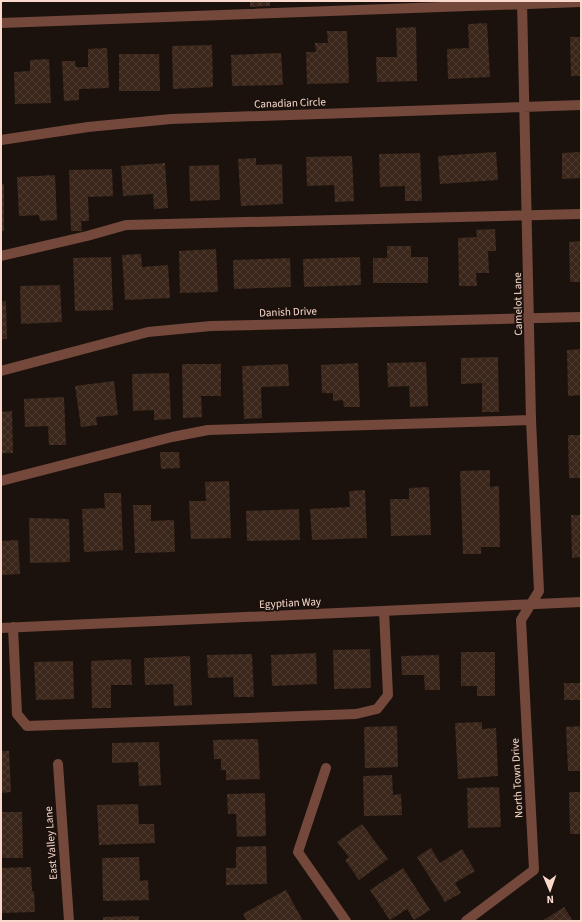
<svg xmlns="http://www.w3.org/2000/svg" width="582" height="922" viewBox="0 0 582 922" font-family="'Source Sans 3',sans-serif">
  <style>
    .building { fill: url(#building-cross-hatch) }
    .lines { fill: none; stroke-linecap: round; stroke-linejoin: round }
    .minor { stroke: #75483c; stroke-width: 10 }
    .labels { text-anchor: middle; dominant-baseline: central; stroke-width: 4; stroke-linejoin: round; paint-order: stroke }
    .street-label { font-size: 11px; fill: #fad9cc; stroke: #1b120d }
  </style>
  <defs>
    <pattern id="building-cross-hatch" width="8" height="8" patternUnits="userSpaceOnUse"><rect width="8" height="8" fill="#3a261b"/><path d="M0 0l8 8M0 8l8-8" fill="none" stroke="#4e3b30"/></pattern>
  </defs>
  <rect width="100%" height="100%" fill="#1b120d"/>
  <path class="building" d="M250 1H270V6L250 7Z
    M487 23 490 77 448 79 447 49 469 48 468 24Z
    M416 27 417 81 377 82 376 57H397L396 28Z
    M327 31H347L349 83 307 84 306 52H316L315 43H328Z
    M570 37H581V76H571Z
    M212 45 213 87 173 89 172 46Z
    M107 48 109 88 79 89V100L64 101 62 61H75L76 67H88V49Z
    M281 53 283 85 232 86 231 55Z
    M119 54H159L160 91H119Z
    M49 59 51 103 15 104 14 72 30 71V60Z
    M496 152 498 180 440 184 438 156Z
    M581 152V178L562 179V153Z
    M420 153 422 201H405V186L380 187 379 154Z
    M352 156 354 201 335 202 334 185 307 186 306 157Z
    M256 158V165L282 164 283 204 241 206 238 159Z
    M165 163 168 208 154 209 153 194 123 196 121 166Z
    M219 165 220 200 190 201 189 166Z
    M112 169 113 196 88 197 89 221H81L82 231H71L69 170Z
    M55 175 57 220 40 221 39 215 19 216 17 177Z
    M1 184H4V231H1Z
    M495 229 496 251H488L489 273H476L477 286H459L458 238 477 237 476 230Z
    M581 241V282H570L569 242Z
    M387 246H411V257H428V283H373V258H387Z
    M216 249 218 292 180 293 179 251Z
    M141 254 142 267 168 265 170 298 125 300 122 255Z
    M111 257 113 310 75 311 73 258Z
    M360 257 361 285 304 287 303 259Z
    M290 258 291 287 234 289 233 260Z
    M60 285 62 322 21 324 20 286Z
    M6 301 7 339H1V302Z
    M581 349V395L568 396 567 350Z
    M498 357 499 412H482V383L461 384V358Z
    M426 362 428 406 410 407 409 386 388 387 387 363Z
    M358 363 360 407H344L343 400 333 401V393H322L321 365Z
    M182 364H221V396H201L202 417 183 418Z
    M288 364 289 386 261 387 262 418 244 419 242 366Z
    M169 373 171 419 154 420V410L133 411 132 374Z
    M114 381 118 415 96 417 97 425 81 427 75 386Z
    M64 397 66 445H49L48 426 25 427 24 399Z
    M12 411 13 453H1V412Z
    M568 435H581V478H569Z
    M160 452H179L180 468 161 469Z
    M490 470V487L499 486 500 547H481V554H463L460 471Z
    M229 481 231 538 191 539 189 501H206L205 482Z
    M429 487 431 535 391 536 390 499H409V488Z
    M365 490 367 538 312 540 310 509 350 507 349 491Z
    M104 493H121L123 550 84 552 82 509 105 508Z
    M133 505H151V521L174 520 175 552 135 553Z
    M299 509 300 540 247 541 246 511Z
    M571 515H581V557L572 558Z
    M29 518 69 519 70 562 30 563Z
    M18 540 20 574 1 575V541Z
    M370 649 371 688 334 689 333 650Z
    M461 652H495V696H477V686H461Z
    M316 653 317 684 272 686 271 655Z
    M252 654 254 697H234L233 677 208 678 207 655Z
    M439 655 440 690H425L424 675H402L401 656Z
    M190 656 192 705 174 706 173 684 145 685 144 658Z
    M131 659 132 685H111V708H92L91 661Z
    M73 661 74 699 36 700 34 662Z
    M564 683H581V700H564Z
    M482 722V729L496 728 498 776 458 779 455 723Z
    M397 726 398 767 365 768 364 727Z
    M581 726V771H568L566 727Z
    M258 739 260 779 226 780V770H221V759H214L213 740Z
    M159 742 161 785 139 786 138 762 112 763V743Z
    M1 751H9L11 792 1 793Z
    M392 775 393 795 401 794 402 815 364 816 363 776Z
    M499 787 501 827 468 828 467 788Z
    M569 792H581V834H570Z
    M265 793 266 836 237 837 236 814H228L227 794Z
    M138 804 139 824H154L155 843 99 845 97 805Z
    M1 812H22L23 858H1Z
    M362 824 388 859 359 880 345 860 349 857 337 842Z
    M266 846 267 884 226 885V868H236V847Z
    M431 848 440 863 462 849 475 871 455 883 461 893 445 902 417 857Z
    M139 857 140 881 148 880 149 900 103 901 102 858Z
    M31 867 32 891H34L35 912 1 913V868Z
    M403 868 430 910 414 920 407 909 390 920 370 890Z
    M286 890 303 921H247L243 914Z
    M564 907 573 921H542Z
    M139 916V921H103V917Z"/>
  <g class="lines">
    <path class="minor" d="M1 23 581 2
      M1 140 88 127 171 119 581 105
      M1 256 87 236 126 225 581 214
      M1 371 148 332 211 326 581 317
      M1 481 172 437 208 430 531 420
      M13 627 17 714 27 726 356 714 377 709 388 695 384 611
      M1 628 581 602
      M58 764 69 921
      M326 768 298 852 346 921
      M466 921 534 870 521 620 539 591 531 420 522 1"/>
  </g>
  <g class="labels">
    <g class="street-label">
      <text transform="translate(290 103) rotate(-2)">Canadian Circle</text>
      <text transform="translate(518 304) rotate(-91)">Camelot Lane</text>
      <text transform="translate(288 312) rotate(-2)">Danish Drive</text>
      <text transform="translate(290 603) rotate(-3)">Egyptian Way</text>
      <text transform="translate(517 778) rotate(-93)">North Town Drive</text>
      <text transform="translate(51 843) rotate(-94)">East Valley Lane</text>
    </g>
  </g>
  <rect width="582" height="922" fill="none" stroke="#fad9cc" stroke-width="4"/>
  <g transform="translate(550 890) rotate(178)" stroke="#1b120d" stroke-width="3" paint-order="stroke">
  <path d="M0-3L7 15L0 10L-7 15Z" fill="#fad9cc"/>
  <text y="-6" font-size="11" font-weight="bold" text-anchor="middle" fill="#fad9cc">N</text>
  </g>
</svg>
